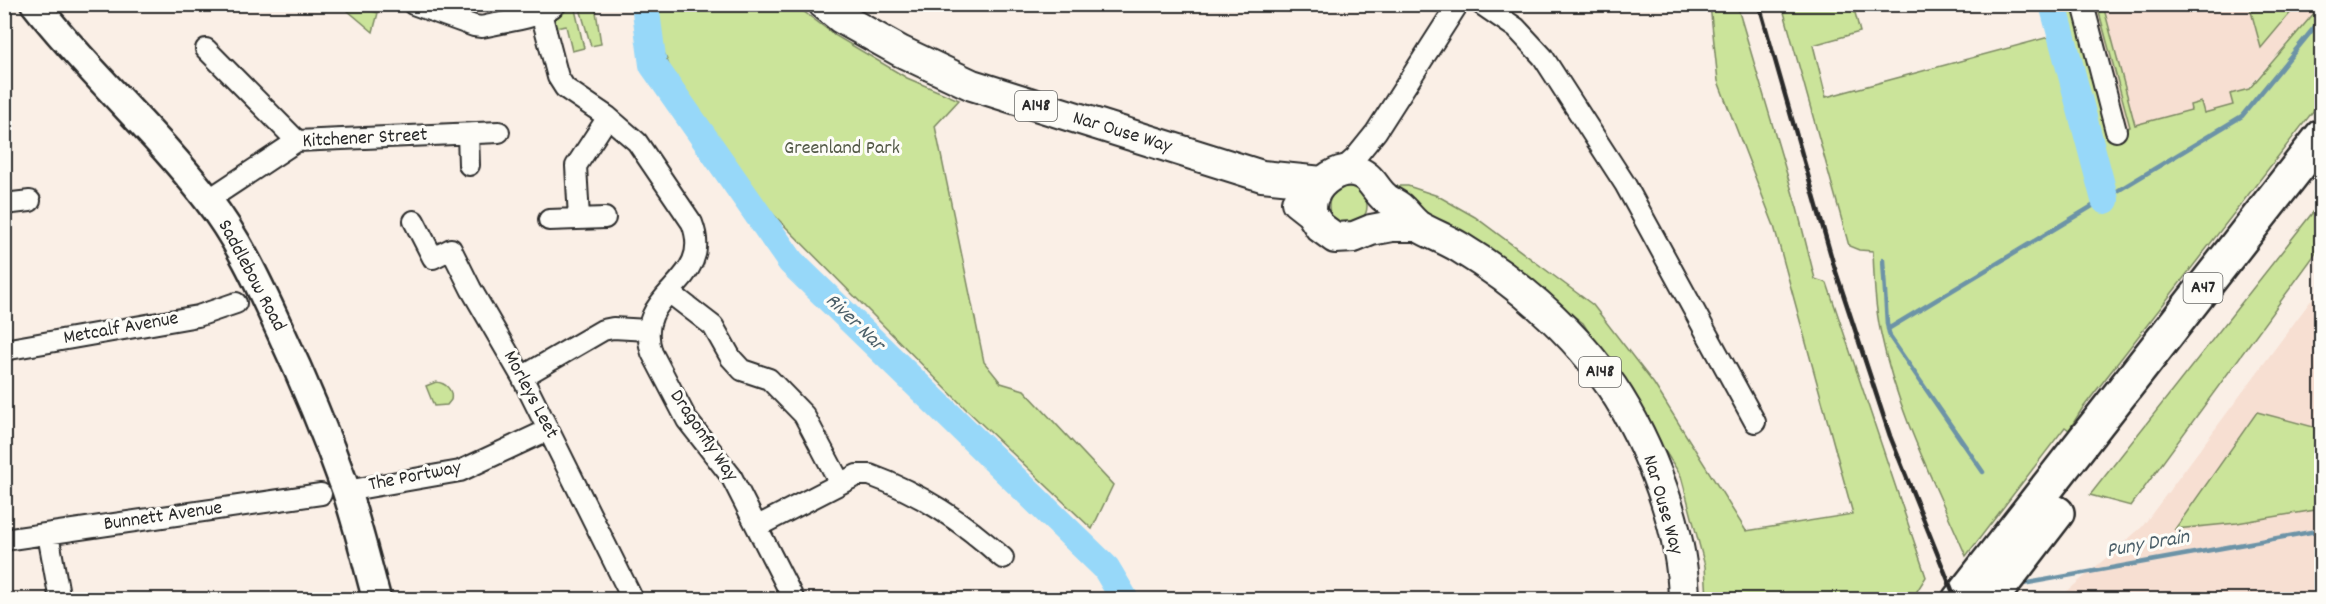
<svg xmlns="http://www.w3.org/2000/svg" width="2326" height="604" viewBox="0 0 2326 604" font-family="Dekko,sans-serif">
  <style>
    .built { fill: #f7dfd2 }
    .green { fill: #cbe49a; stroke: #7b8862; stroke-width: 1.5 }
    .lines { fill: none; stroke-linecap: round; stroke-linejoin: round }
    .stream { stroke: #6c93a7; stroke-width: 4.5 }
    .river { stroke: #97d8f9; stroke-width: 28 }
    .street-casing { stroke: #2b2b2b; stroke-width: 24 }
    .secondary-casing { stroke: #2b2b2b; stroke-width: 32 }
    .primary-casing { stroke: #2b2b2b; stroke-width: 34 }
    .highway-casing { stroke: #2b2b2b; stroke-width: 38 }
    .street { stroke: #fdfcf7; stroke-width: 20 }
    .secondary { stroke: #fdfcf7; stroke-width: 27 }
    .primary { stroke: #fdfcf7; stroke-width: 30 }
    .highway { stroke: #fdfcf7; stroke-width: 33 }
    .rail { stroke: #2b2b2b; stroke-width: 4.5 }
    .labels { text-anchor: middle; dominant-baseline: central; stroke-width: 6; stroke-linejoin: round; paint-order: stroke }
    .shield { fill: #fdfcf7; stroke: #6a6a68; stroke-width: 1.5 }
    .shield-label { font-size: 18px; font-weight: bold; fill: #2b2b2b }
    .street-label { font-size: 20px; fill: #2b2b2b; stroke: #fdfcf7 }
    .park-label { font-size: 20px; fill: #535947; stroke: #fdfcf7 }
    .water-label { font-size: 21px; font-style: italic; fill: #4b5f69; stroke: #fdfcf7 }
  </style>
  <rect width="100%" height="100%" fill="#faefe6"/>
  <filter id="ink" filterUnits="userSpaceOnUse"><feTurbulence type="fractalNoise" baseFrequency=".0167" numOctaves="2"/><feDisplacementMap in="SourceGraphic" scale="12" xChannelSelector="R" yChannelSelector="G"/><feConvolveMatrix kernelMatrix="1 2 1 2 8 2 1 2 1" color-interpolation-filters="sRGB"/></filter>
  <g filter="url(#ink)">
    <path class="built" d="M2077 5H2321L2223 116 2112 176Z
      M2321 287V599L2057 600 2142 527Z"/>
    <path class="green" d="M2249 4H2297V5L2261 48Z
      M341 5H354L378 13 373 32Z
      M569 5H574L584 48 572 51 566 26 555 28V19L566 10Z
      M579 5H595L601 44 591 46Z
      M654 5H795L836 36 907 78 959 100 935 126 984 362 1001 383 1024 390 1113 485 1092 529 967 410 771 212 672 73 660 42Z
      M1710 5H1737L1797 208 1815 279 1827 283 1926 577 1912 599H1707L1705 566 1681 476 1583 323 1511 269 1409 203 1397 186H1408L1438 196 1475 217 1593 305 1654 384 1746 531 1853 514 1774 226 1718 81Z
      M1782 5H1853L1860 32 1813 45 1826 97 2049 37 2041 5H2073L2108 133 2130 127 2097 5H2103L2135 125 2191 110 2190 105 2201 102 2204 113 2233 105 2230 94 2249 89 2321 5V101L2082 409 2069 430 2065 427 1966 556C1935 484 1897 411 1881 334 1875 307 1874 279 1873 251L1859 250 1849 246Z
      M1329 206a19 19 0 1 1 38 0a19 19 0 1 1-38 0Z
      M2321 202V246L2131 506 2090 495Z
      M436 382C446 383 453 390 451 400L447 405 434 406 426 386Z
      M2257 412 2321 429V509L2237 523 2175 529Z"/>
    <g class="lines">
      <path class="stream" d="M1883 260 1887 324 1890 337 1983 472
        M1888 329 2242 116 2322 18
        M2017 585 2322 530"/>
      <path class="river" d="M645 4 653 65 791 262 1106 568 1125 600
        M2053 4 2105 200"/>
      <g class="street-casing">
        <path id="street" d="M413 4 474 26 482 27C501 22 543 18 556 4
          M1481 4 1516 28 1543 57 1625 184 1755 422
          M2083 4 2116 131
          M541 13 558 77 565 88 608 117 637 142 692 223C716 285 631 290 652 353L687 420 731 476 794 600
          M206 49 297 141
          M468 134 469 165
          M1339 172 1355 158 1376 132 1458 4
          M208 200 297 141 499 132
          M4 204 30 201
          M579 218 576 166 608 117
          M549 220 605 218
          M414 221 433 258 451 249 471 289 522 377 633 600
          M669 292 713 326 731 358 742 370 769 379 804 415 840 483
          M4 350 198 316 236 303
          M522 377 603 330 613 328 648 330
          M346 491 460 471 548 430
          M758 526 857 475H870C922 494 962 521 1003 558
          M48 534 60 600
          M4 540 321 494"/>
      </g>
      <g class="secondary-casing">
        <path id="secondary" d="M35 4C88 72 154 130 207 199 237 237 258 282 278 326 303 379 326 434 346 490 358 526 367 563 377 600"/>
      </g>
      <g class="primary-casing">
        <path id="primary" d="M824 4 841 18 900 51 972 85 1262 176 1322 182
          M1297 202 1311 213 1320 227 1335 238 1354 237 1371 230 1392 226H1418
          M1311 213C1311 207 1311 200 1314 195 1320 181 1338 168 1354 171 1370 174 1374 188 1384 197 1388 201 1394 203 1399 207 1406 213 1411 221 1418 226 1431 234 1446 239 1459 247 1518 283 1572 329 1612 387 1650 444 1683 530 1684 600"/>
      </g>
      <g class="highway-casing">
        <path id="highway" d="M1959 600 2322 136
          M1990 600 2057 513"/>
      </g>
      <use href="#street" class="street"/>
      <use href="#secondary" class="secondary"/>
      <use href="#primary" class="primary"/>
      <use href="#highway" class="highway"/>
      <path class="rail" d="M1759 4 1834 266 1890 436 1956 600"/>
    </g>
  </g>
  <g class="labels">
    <g class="shield">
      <rect x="1015" y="91" width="42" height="30" rx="4.5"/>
      <rect x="2183.5" y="273" width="39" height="30" rx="4.5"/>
      <rect x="1579" y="357" width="42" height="30" rx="4.5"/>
    </g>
    <g class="shield-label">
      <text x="1036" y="106">A148</text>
      <text x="2203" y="288">A47</text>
      <text x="1600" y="372">A148</text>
    </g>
    <g class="street-label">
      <text transform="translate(1122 133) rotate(17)">Nar Ouse Way</text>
      <text transform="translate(365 139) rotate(-3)">Kitchener Street</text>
      <text transform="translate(251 276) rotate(62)">Saddlebow Road</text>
      <text transform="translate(121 329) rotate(-10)">Metcalf Avenue</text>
      <text transform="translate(530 395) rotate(62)">Morleys Leet</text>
      <text transform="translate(703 436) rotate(56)">Dragonfly Way</text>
      <text transform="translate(415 477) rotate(-11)">The Portway</text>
      <text transform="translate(1662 505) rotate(74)">Nar Ouse Way</text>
      <text transform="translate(163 517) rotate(-8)">Bunnett Avenue</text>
    </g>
    <g class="park-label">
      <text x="842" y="149">Greenland Park</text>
    </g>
    <g class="water-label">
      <text transform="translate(854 323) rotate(44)">River Nar</text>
      <text transform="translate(2148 545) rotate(-10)">Puny Drain</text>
    </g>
  </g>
  <rect width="2326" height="604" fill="none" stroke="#fdfcf7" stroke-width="24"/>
  <rect x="12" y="12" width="2302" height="580" fill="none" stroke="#2b2b2b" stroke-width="2" filter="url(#ink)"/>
</svg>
